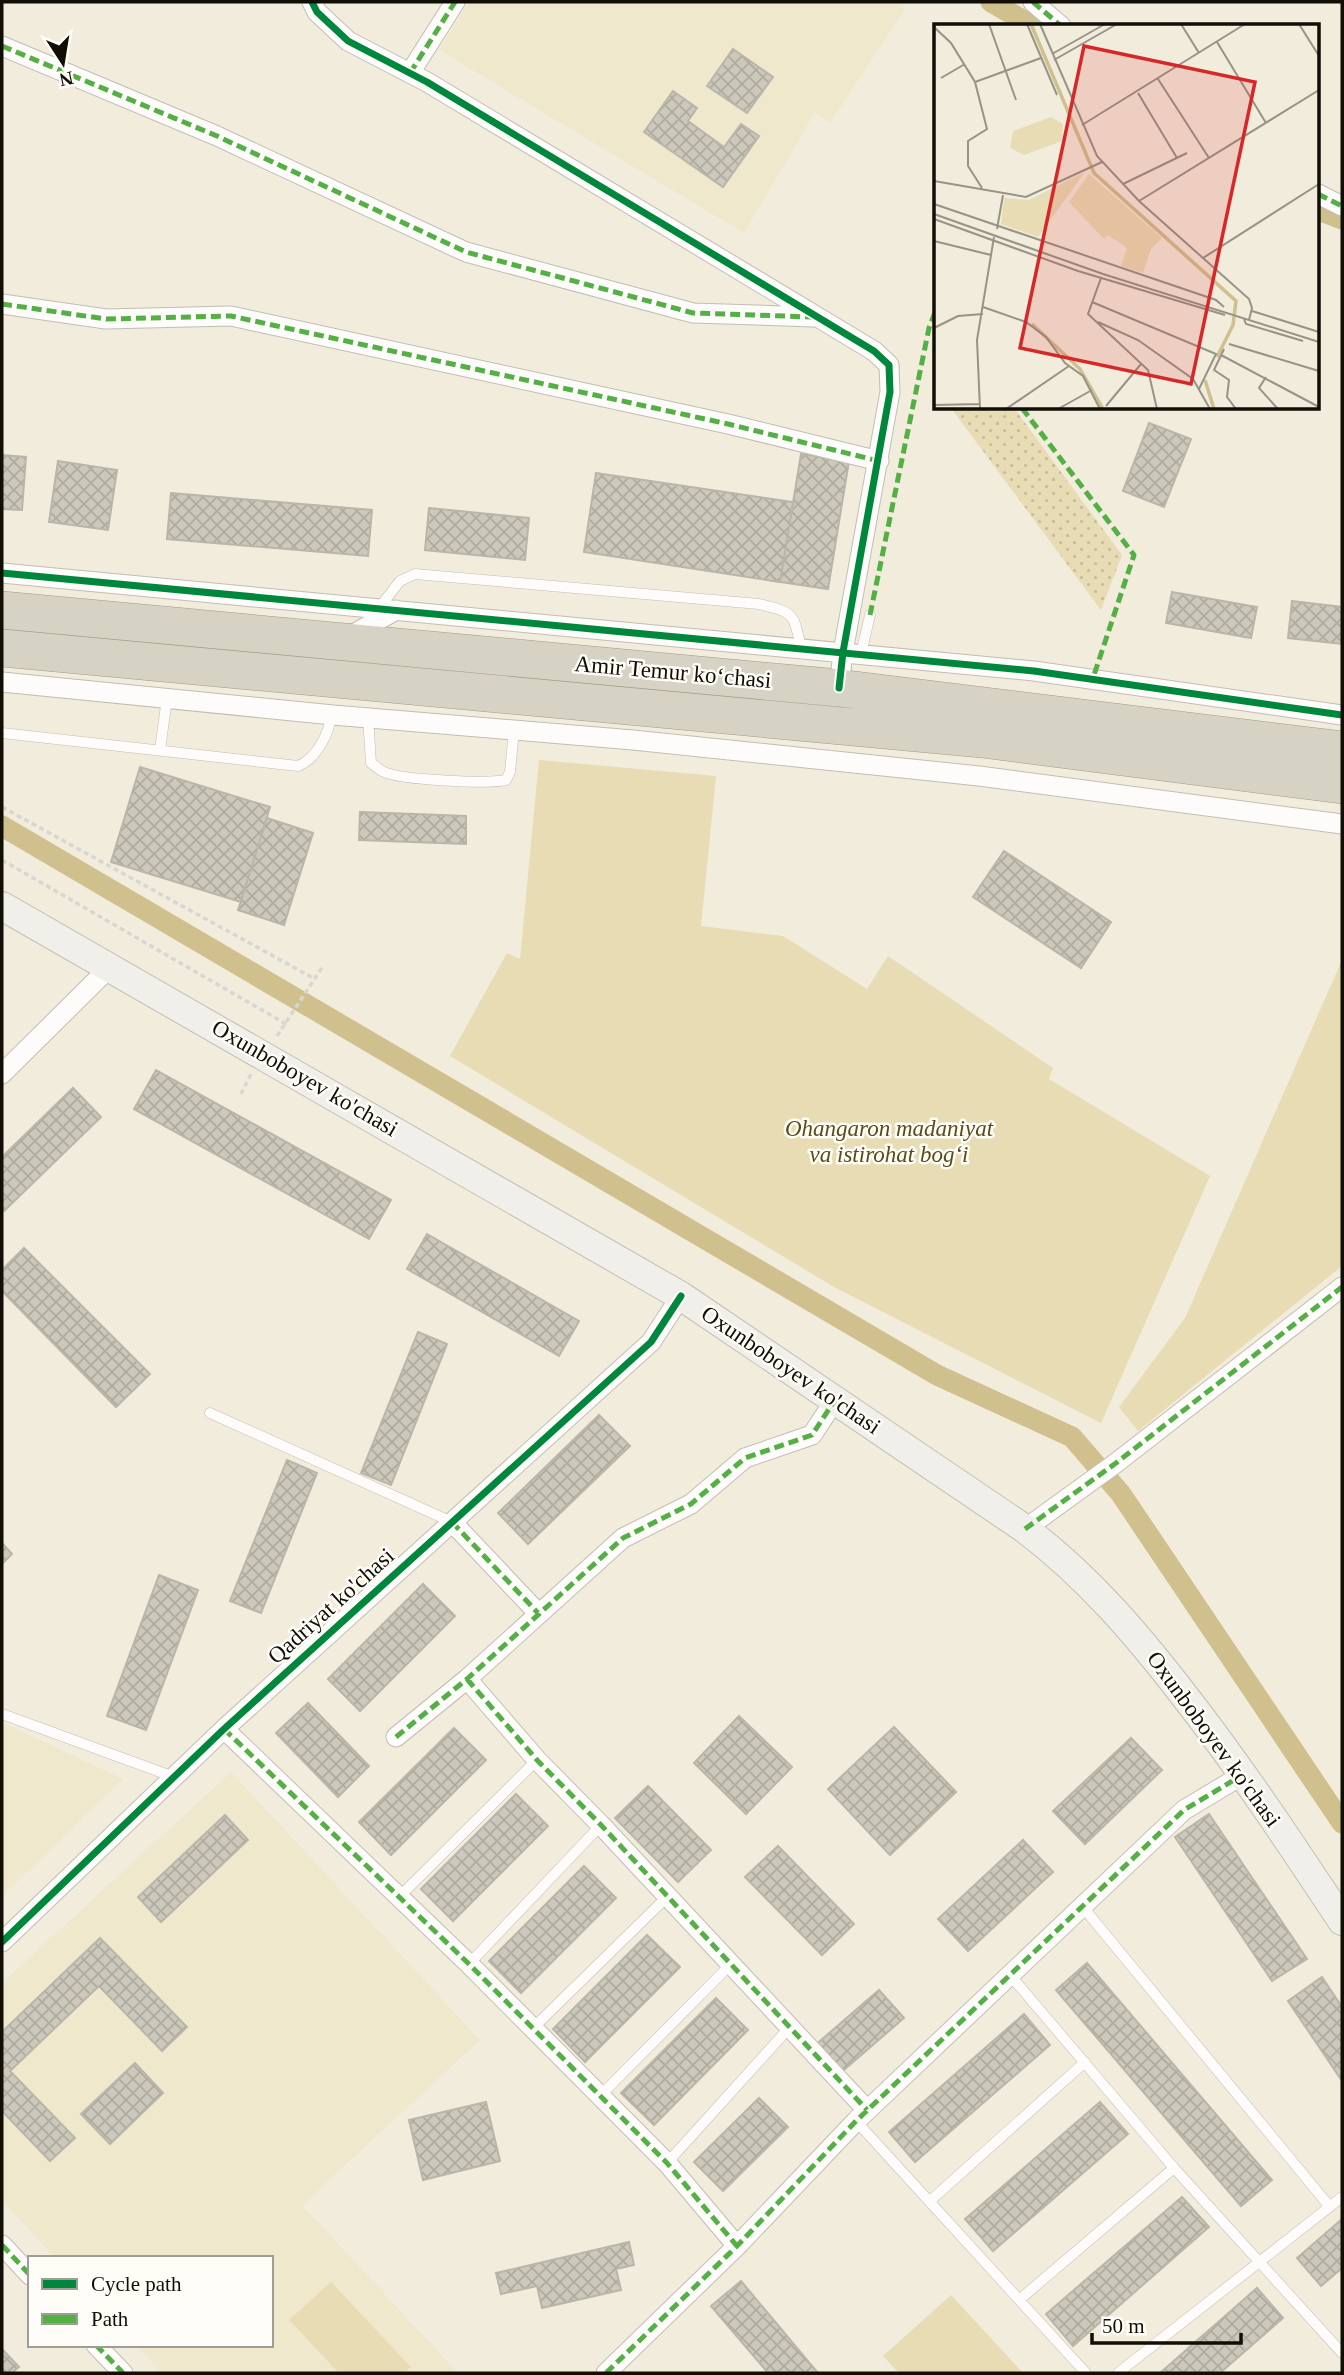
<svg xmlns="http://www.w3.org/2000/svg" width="1344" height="2375" viewBox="0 0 1344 2375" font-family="Georgia,serif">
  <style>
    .built { fill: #f0e8cd }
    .grass { fill: url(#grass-dots) }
    .park { fill: #e8dcb5 }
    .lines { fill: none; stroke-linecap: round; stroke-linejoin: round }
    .canal { stroke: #d0c08e; stroke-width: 21 }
    .building { fill: url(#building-cross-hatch); stroke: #b9b6a9; stroke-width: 2 }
    .lane-casing { stroke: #c2beb2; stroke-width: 11 }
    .street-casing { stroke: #c2beb2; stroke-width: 21 }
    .secondary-casing { stroke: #c2beb2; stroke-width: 30 }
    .highway-casing { stroke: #a19b88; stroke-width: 38 }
    .path { stroke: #d8d6d2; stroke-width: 3.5; stroke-dasharray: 5 3.5; stroke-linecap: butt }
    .lane { stroke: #fdfcfa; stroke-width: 10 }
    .street { stroke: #fdfcfa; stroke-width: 19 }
    .secondary { stroke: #f1efea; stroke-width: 28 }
    .highway { stroke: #d6d2c4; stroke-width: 37 }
    .quiet { stroke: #54b044; stroke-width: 5; stroke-dasharray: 10 5; stroke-linecap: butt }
    .cycleway-casing { stroke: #fffdf8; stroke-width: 11 }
    .cycleway { stroke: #00873e; stroke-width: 7 }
    .labels { text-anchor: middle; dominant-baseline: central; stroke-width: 5; stroke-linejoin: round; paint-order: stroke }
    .street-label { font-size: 23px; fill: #110e05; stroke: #fffdf8 }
    .park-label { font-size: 23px; font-style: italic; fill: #5a4b19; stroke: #fffdf8 }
    .inset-river { fill: none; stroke: #d0c08e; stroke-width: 3.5 }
    .inset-road { fill: none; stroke: #979386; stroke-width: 2 }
    .view { fill: #d62828; fill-opacity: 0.15; stroke: #d62828; stroke-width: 3.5 }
    .inset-edge { fill: none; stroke: #110e05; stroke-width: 3.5 }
  </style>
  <defs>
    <pattern id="grass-dots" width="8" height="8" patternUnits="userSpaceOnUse" patternTransform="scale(1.75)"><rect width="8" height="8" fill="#e8dcb5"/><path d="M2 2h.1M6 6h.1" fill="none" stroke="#c6bc9a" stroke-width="1.8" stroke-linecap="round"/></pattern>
    <pattern id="building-cross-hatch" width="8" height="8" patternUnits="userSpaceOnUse" patternTransform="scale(1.75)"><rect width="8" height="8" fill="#ccc8bb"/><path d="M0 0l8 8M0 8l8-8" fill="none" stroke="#aeab9f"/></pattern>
  </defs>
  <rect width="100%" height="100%" fill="#f1ecdc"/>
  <path class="built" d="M469 2H898L905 9 830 123 815 112 744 233 439 50Z
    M2 1722 123 1779 2 1896Z
    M231 1772 480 2040 302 2205 458 2373H162L136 2345H271V2258H55L2 2200V1983Z"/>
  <path class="grass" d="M951 408H1014L1122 555 1101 610Z"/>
  <path class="park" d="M539 760 716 776 701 926 783 936 867 989 888 956 1053 1068 1049 1079 1210 1176 1101 1423 834 1287 450 1056 507 953 520 959Z
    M1342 960V1266L1138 1431 1119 1407 1185 1318Z
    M331 2282 411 2367 404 2373H339L289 2320Z
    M951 2295 1023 2373H899L883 2356Z"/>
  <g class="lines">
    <path class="canal" d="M991 2 1033 26
      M1318 210 1342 219
      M2 826 937 1375 1072 1437 1121 1494 1342 1823"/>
  </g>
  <path class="building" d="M733 49 773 77 747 113 707 86Z
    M673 91 697 108 688 121 724 147 741 124 759 136 723 187 644 132Z
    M1149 423 1191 439 1164 507 1123 491Z
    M801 454 849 461 828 589 780 582Z
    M2 455 26 457 22 510 2 509Z
    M58 461 117 470 108 530 49 522Z
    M596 473 793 502 780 582 584 552Z
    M171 493 372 510 368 556 167 539Z
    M429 508 529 518 525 560 425 550Z
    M1172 592 1257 607 1251 638 1166 623Z
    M1292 601 1342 607V644L1288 638Z
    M140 767 270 807 241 902 111 862Z
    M360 812 466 816V844L359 840Z
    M267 818 313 833 284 925 238 910Z
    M1004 851 1111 922 1081 968 973 897Z
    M156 1070 391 1200 369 1239 134 1109Z
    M73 1088 101 1117 4 1211 2 1209V1157Z
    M427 1234 579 1321 559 1356 407 1269Z
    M24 1248 150 1374 116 1407 2 1291V1270Z
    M418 1332 447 1344 391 1485 361 1473Z
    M599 1415 630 1446 528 1544 498 1513Z
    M287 1460 317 1473 261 1613 230 1601Z
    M2 1543 12 1554 2 1564Z
    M159 1575 198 1590 146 1730 107 1716Z
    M423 1584 455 1616 360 1711 328 1679Z
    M308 1703 369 1766 338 1797 276 1733Z
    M739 1716 792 1767 746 1814 694 1763Z
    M894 1727 956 1792 890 1855 828 1789Z
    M454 1728 486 1760 391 1855 359 1822Z
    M1131 1738 1162 1770 1085 1844 1053 1811Z
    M648 1786 711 1850 678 1882 615 1818Z
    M516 1794 548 1826 453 1921 421 1889Z
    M1209 1814 1307 1959 1272 1981 1175 1837Z
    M225 1815 248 1840 161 1922 138 1897Z
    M1023 1840 1053 1872 968 1951 938 1919Z
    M778 1846 854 1924 822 1955 745 1877Z
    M584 1866 616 1898 521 1993 489 1961Z
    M647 1935 680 1967 585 2062 553 2029Z
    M100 1938 187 2027 162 2051 99 1986 10 2071 75 2138 50 2161 2 2111V2032Z
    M1087 1963 1272 2180 1241 2206 1056 1990Z
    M1322 1977 1342 2007V2081L1288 2001Z
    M879 1990 904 2018 838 2075 813 2047Z
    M716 1998 748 2030 654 2125 621 2093Z
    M1024 2014 1050 2045 915 2162 889 2132Z
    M135 2063 163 2093 110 2144 81 2114Z
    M759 2098 788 2127 723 2191 694 2162Z
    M486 2102 500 2161 423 2180 409 2120Z
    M1100 2102 1128 2134 993 2251 965 2219Z
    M1182 2197 1209 2227 1073 2346 1046 2314Z
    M1342 2219V2268L1321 2286 1297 2258Z
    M629 2242 634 2265 616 2269 621 2290 542 2308 537 2286 501 2294 496 2273Z
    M741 2281 818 2373H768L711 2306Z
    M1257 2288 1283 2318 1220 2373H1160Z
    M2 2349 19 2367 12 2373H2Z"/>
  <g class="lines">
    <g class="lane-casing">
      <path id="lane" d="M379 608 400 581 415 574 759 604C795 613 793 612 801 648
        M861 654 870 615
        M368 717 371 763C375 766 380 770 384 772 402 780 487 784 506 780L510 772 514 730
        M2 733 298 766C316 759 330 733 331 714
        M160 750 167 698
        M210 1413 452 1522
        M2 1714 174 1777
        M399 1897 537 1760
        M1082 1906 1330 2207
        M469 1964 601 1825
        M1010 1975 1174 2168 1342 2353
        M533 2028 668 1896
        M600 2096 731 1964
        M856 2121 1086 2373
        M667 2163 790 2027
        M930 2201 1085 2062
        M1019 2300 1174 2168
        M1118 2373 1342 2197"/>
    </g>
    <g class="street-casing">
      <path id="street" d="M312 2 317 12 348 41 427 82 874 351 889 365 890 392 843 652 839 688
        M1033 2 1061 26
        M2 46 217 136 466 252 693 313 813 317
        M410 73 455 2
        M1318 194 1342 206
        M2 304 106 319 231 316 728 424 879 461
        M2 573 1034 671 1342 715
        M345 639 396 610
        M2 682 333 715 633 740 979 776 1342 824
        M2 1074 110 967
        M452 1522 538 1613
        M1025 1529 1116 1463 1342 1287
        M467 1679 537 1760 601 1825 867 2110
        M224 1729 469 1964 667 2163 737 2246
        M396 1737 467 1679 623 1538 691 1504 745 1458 812 1435 835 1400
        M2 1942 224 1729 651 1342 681 1296
        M2 2245 30 2275
        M96 2345 123 2373
        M606 2373 737 2246 856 2121 1184 1810 1244 1774"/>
    </g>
    <g class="secondary-casing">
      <path id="secondary" d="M2 906 681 1296 1025 1529C1087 1576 1136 1633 1183 1694 1240 1767 1291 1844 1342 1921"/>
    </g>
    <g class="highway-casing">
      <path id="highway" d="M2 610 839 688 1342 750
        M2 648 982 739 1342 785"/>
    </g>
    <path class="path" d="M2 807 315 979
      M2 860 286 1024
      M277 1036 323 966
      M241 1094 251 1074"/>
    <use href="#lane" class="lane"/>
    <use href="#street" class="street"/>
    <use href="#secondary" class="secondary"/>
    <use href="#highway" class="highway"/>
    <path class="quiet" d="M1033 2 1061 26
      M2 46 217 136 466 252 693 313 811 317
      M410 73 455 2
      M1318 194 1342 206
      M2 304 106 319 231 316 728 424 879 461
      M1022 408 1134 555 1093 678
      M870 615 929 328 936 310
      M452 1522 538 1613
      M1025 1529 1116 1463 1342 1287
      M467 1679 537 1760 601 1825 867 2110
      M224 1729 469 1964 667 2163 737 2246
      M396 1737 467 1679 623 1538 691 1504 745 1458 812 1435 835 1400
      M2 2245 30 2275
      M96 2345 123 2373
      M606 2373 737 2246 856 2121 1184 1810 1244 1774"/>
    <g class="cycleway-casing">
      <path id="cycleway" d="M312 2 317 12 348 41 427 82 874 351 889 365 890 392 843 652 839 688
        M2 573 1034 671 1342 715
        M2 1942 224 1729 651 1342 681 1296"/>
    </g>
    <use href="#cycleway" class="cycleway"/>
  </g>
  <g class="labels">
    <g class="street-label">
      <text transform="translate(673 672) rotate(5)">Amir Temur koʻchasi</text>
      <text transform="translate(305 1078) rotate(30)">Oxunboboyev ko'chasi</text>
      <text transform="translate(791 1370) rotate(34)">Oxunboboyev ko'chasi</text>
      <text transform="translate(331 1606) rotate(-42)">Qadriyat ko'chasi</text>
      <text transform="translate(1214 1739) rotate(54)">Oxunboboyev ko'chasi</text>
    </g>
    <g class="park-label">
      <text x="889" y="1128">Ohangaron madaniyat<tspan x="889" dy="26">va istirohat bogʻi</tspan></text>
    </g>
  </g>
  <g transform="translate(934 24)">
    <rect width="385" height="385" fill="#f1ecdc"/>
    <path d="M117 93 129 100 128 117 90 131 76 124 79 107ZM151 148 104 213 67 200 70 174 95 176ZM155 150 228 214 217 225 209 249 187 242 193 224 174 211 170 215 135 178Z" fill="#e8dcb5"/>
    <path class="inset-river" d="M97 0 160 149 302 277 299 301 283 333M98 300 146 345 169 385M271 356 280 385"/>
    <path class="inset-road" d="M55 0 82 76M93 0 123 71M106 0 163 132 205 177 315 275 318 284 315 296M247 0 265 29M365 0 385 32M0 3 17 19 41 58 53 105 34 117V142L48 164M283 18 332 99M118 30 171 0M120 36 183 0M7 54 31 40M224 55 275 134M41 58 107 34M204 69 243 134M148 101 311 0M0 157 92 173 168 138M189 160 253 129M205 177 385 66M0 180 282 276 290 283M0 190 169 250 385 318M0 195 144 247 291 291M63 205 69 171M0 217 57 231M269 234 385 160M167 254 154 290 214 346 223 385M158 278 282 330 265 365M49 283 92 298 112 313 131 339 149 352 166 385M318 287 385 308M310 295 312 300 369 317M164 298 204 316 259 355 276 385M0 304 24 292 49 290M295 320 385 347M290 325 280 346 295 356 293 373 302 385M287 331 385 383M332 353 325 364 344 385M0 381 45 380M172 382 207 340M46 385 43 316 60 213M72 385 135 342M124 385 158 366"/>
    <path class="view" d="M150 22 321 58 257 360 86 324Z"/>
    <rect width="385" height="385" class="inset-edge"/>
  </g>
  <rect width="1344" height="2375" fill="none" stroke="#110e05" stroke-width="7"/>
  <rect x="28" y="2256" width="245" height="91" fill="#fffdf8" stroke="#a09d97" stroke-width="2"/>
  <rect x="42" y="2279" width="35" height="10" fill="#00873e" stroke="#a09d97" stroke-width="2"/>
  <text x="91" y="2291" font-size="21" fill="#110e05">Cycle path</text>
  <rect x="42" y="2314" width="35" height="10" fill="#54b044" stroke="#a09d97" stroke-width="2"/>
  <text x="91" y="2326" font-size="21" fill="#110e05">Path</text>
  <g transform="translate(63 63) rotate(168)" stroke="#fffdf8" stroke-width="5" paint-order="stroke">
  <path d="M0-5L12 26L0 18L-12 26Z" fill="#110e05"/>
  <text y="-10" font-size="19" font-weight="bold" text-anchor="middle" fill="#110e05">N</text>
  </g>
  <path d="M1092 2333v10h149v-10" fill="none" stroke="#110e05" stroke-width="3.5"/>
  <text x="1102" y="2333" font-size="21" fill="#110e05" stroke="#fffdf8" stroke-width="5" paint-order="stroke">50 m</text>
</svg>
